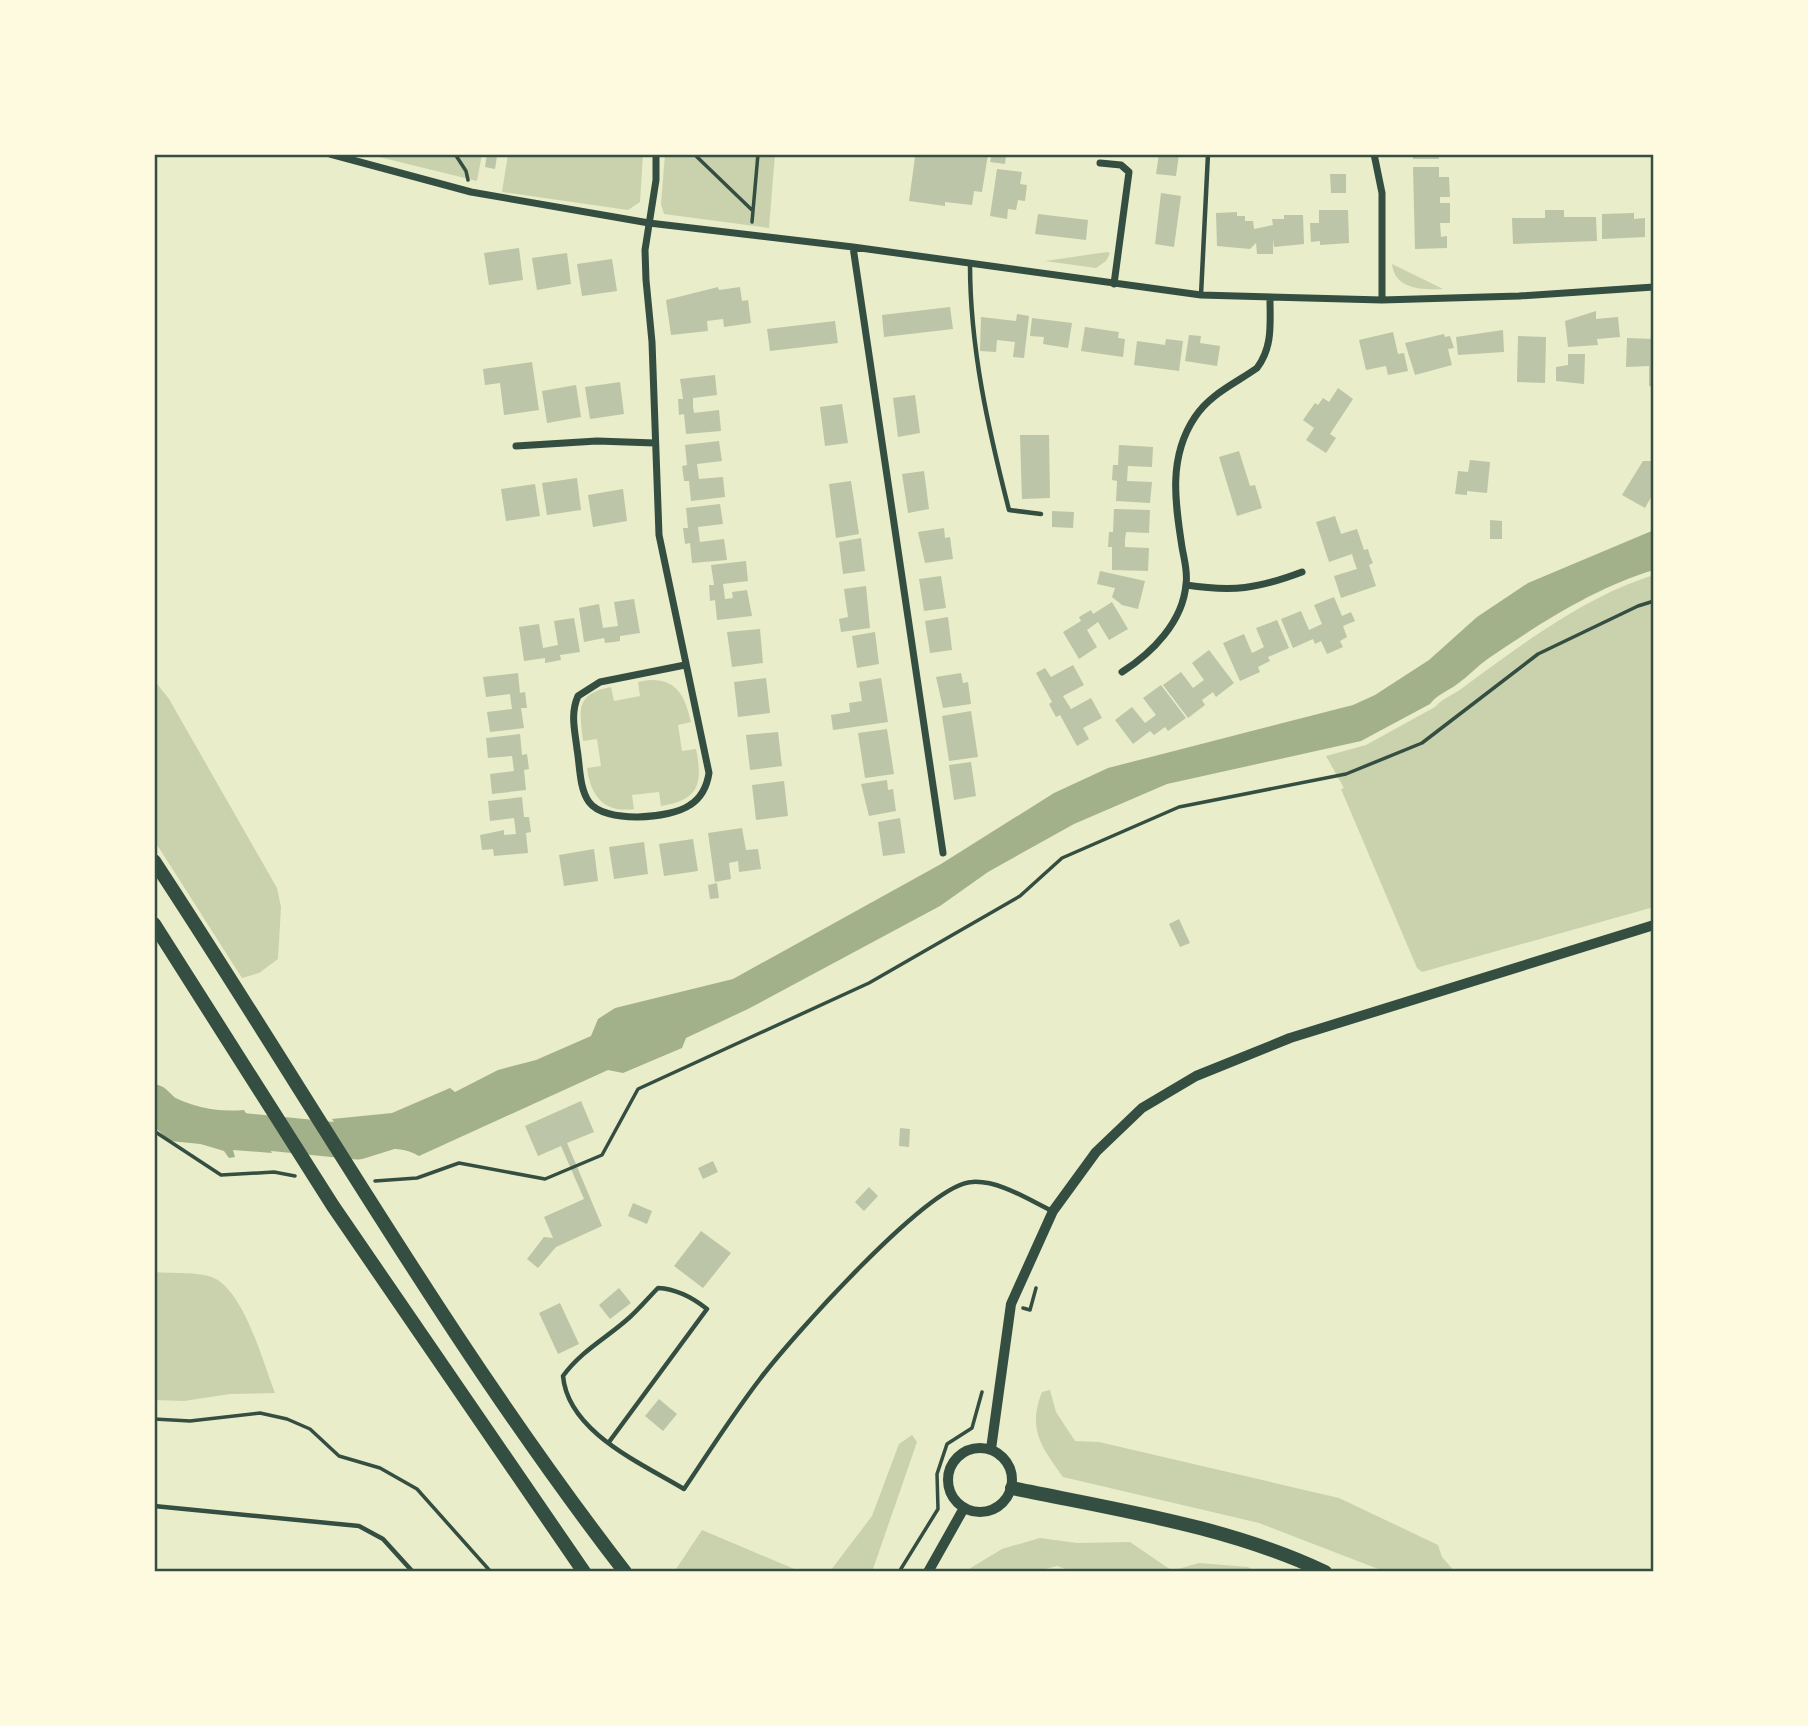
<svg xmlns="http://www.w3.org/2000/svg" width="1808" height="1726" viewBox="0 0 1808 1726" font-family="Jost,sans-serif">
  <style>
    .green { fill: #cad2ad }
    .water { fill: #a3b18a }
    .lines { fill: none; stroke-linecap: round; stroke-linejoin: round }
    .river { stroke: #a3b18a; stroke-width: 35 }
    .building { fill: #bcc5a7 }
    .path { stroke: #344e41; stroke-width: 3.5 }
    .service { stroke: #344e41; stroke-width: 4.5 }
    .minor { stroke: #344e41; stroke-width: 7 }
    .tertiary { stroke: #344e41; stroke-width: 10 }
    .trunk { stroke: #344e41; stroke-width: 14 }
    .neatline { fill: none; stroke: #344e41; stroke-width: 2.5 }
  </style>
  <rect width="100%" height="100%" fill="#e9edc9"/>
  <path class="green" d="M367 154H482L477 181Z
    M508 154H643L640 202 628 210 502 192Z
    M665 154H775L769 228 664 214 661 204Z
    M1107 252 1110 253 1106 261 1096 268 1045 261Z
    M1392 264 1443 289C1423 290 1395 290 1392 264Z
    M1654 575V907L1422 972 1417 968 1341 789 1344 788 1326 756 1366 745 1435 707C1443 698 1451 696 1461 689 1520 646 1583 597 1654 575Z
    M154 680 169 699 277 888 281 907 278 959 259 973 242 978 154 840Z
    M649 680C678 679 685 697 691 722L678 725 682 751 696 749C703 784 699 800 661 806L659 792 632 795 634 809C604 813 591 797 587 768L601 766 597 739 583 741C580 711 574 694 611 687L614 701 640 696 638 682Z
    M154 1272C171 1274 198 1271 214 1278 245 1293 263 1363 275 1393L230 1394 184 1401 154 1400Z
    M1050 1390 1056 1412 1075 1441 1099 1442 1339 1498 1438 1545 1442 1557 1455 1572H1386L1259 1523 1063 1477C1042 1447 1027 1430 1042 1392Z
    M912 1435 917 1442 872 1572H674L702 1530 799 1571 831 1570 872 1516 899 1444Z
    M1040 1538 1077 1543 1130 1542 1174 1572H1074L1057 1566 1034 1572H964L1002 1549Z
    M1199 1563 1248 1567 1256 1572H1180L1178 1569Z"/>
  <path class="water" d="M1654 530V570C1596 587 1539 624 1489 658 1477 666 1468 677 1456 685 1446 692 1438 694 1430 704L1361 741 1167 784 1074 824 988 872 940 906 748 1009 686 1038 682 1048 623 1073 608 1070 419 1156C399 1143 375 1152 352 1151L332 1119 392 1113 450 1088 455 1092 498 1070 536 1060 591 1036 598 1019 615 1008 733 979 941 864 1054 793 1108 768 1353 705 1375 695 1429 660 1477 617 1528 583Z
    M154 1086C182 1104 210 1113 244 1110L272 1153 233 1150 235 1157 229 1158 224 1151 184 1139 154 1122Z"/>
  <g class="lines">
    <path class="river" d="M154 1102 177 1124 358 1142 390 1132"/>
  </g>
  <path class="building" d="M487 154 497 156 495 169 485 167Z
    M907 154H988L982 192 974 191 972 205 945 202V206L909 201 915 157Z
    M992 154 1006 155 1005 164 990 162Z
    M1159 154H1179L1176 176 1156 174Z
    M1413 154H1438L1439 159H1413Z
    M1413 167H1439V177H1449L1450 197H1440V203H1450V223H1440L1441 237 1447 236V248L1415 249Z
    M997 169 1022 172 1020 184 1027 185 1025 201 1018 200 1016 210 1008 209 1007 219 990 216Z
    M1330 174H1346V193H1331Z
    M1161 193 1181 196 1174 247 1155 244Z
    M1319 210H1348L1349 243 1320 245V241L1311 242 1310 223H1319Z
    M1545 210H1564V217H1596L1597 241 1513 244 1512 218H1545Z
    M1237 212V216H1245V221H1253L1254 229 1273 225 1272 219H1284V215H1303L1304 244 1274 247 1273 238V254H1257L1256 243 1250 249 1217 246 1216 213Z
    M1634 213V219L1645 218V237L1602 239V214Z
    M1038 214 1088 220 1086 240 1035 234Z
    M519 248 523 280 489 285 484 253Z
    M567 253 571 284 537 290 532 258Z
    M612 259 617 291 582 296 577 264Z
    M718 287 719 290 740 287 742 301 748 300 751 323 724 327 723 319 707 321 708 331 671 335 666 300Z
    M950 307 953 329 884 337 882 315Z
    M1596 311V319L1618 317 1620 337 1597 339 1598 345 1568 347 1565 321Z
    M1017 314 1029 316 1024 358 1013 357 1015 342 997 340 996 352 980 351 981 317 1016 321Z
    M1032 318 1072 323 1068 348 1043 344 1044 337 1030 336Z
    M835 321 838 343 770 351 767 329Z
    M1085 327 1119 332 1118 338 1125 339 1123 357 1081 351Z
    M1503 330 1504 352 1458 355 1456 337Z
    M1393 332 1398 354 1404 353 1408 371 1388 375 1386 366 1366 370 1359 340Z
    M1444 334 1445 337 1450 336 1454 348 1448 349 1452 365 1415 375 1405 343Z
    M1189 335 1201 336 1200 343 1220 346 1217 366 1185 361Z
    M1518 336 1546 337 1545 383 1517 382Z
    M1627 338 1654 339V387L1649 386V366L1626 367Z
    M1166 339 1183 341 1179 371 1134 365 1137 341 1165 345Z
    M1568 354H1585L1584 384 1556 381V367L1568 365Z
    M532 362 539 410 504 415 500 383 485 385 483 369Z
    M715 375 717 395 693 398V406L694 413 719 410 721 431 686 434 684 414 679 415 678 399H683L680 379Z
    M620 382 624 414 590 419 585 387Z
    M576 385 581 417 547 423 542 391Z
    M1338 388 1353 399 1330 434 1336 438 1326 453 1306 440 1314 428 1303 420 1315 403 1318 405 1323 398 1329 402Z
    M915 395 920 433 898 437 893 398Z
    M842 404 848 443 825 446 820 407Z
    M1020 435H1049L1050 498 1022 499Z
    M719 441 722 461 697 464 699 479 723 477 725 497 691 501 689 481H684L683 473 682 466 687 465 685 445Z
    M1119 445 1153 447 1152 467 1128 466 1127 481 1152 482 1150 503 1116 501 1117 481 1112 480 1113 465H1118Z
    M1239 451 1250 486 1255 485 1262 508 1237 516 1219 457Z
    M1470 460 1490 462 1487 493 1467 491V495L1455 494 1458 471 1468 472Z
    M1643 461H1654V492L1645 508 1622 495Z
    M924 471 929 509 908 513 902 474Z
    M577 478 581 510 547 515 542 483Z
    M851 481 859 534 836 538 829 484Z
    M535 484 540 516 506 521 501 489Z
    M623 489 627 521 593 527 588 495Z
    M720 504 723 524 698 527 700 542 724 539 727 560 692 563 690 543 685 544 683 528H688L686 508Z
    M1114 509 1150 510 1149 533 1126 532 1125 540V547L1149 548 1148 571 1112 570V547H1108L1109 532H1113Z
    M1052 511 1074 512 1073 528 1052 527Z
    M1335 516 1341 534 1357 529 1364 550 1368 549 1370 556 1373 563 1369 565 1376 586 1341 598 1334 576 1357 569 1354 561 1352 554 1329 562 1316 522Z
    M1490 520 1502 521V539H1490Z
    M944 528 945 538 950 537 953 559 925 563 918 532Z
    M861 538 865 571 843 574 839 542Z
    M746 561 748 581 723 584 725 599 733 598 732 592 747 590 752 616 717 620 715 600 710 601 709 585H714L711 565Z
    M1100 571 1145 581 1138 609 1122 605 1112 597 1115 588 1097 584Z
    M941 576 946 608 924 611 919 579Z
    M866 586 870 628 841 632 839 619 848 617 844 589Z
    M1334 597 1342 616 1351 612 1355 621 1343 626 1347 637 1340 641 1343 647 1327 654 1321 641 1315 644 1313 639 1293 648 1281 619 1301 611 1309 630 1322 624 1314 605Z
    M634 599 640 633 620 636V641L613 642 605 643 604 638 584 642 579 608 599 604 603 628 610 627 618 626 614 602Z
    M1112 602 1128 629 1109 640 1098 622 1087 630 1097 647 1079 659 1063 632 1081 621 1079 617 1091 610 1093 614Z
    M948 617 952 650 930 653 925 621Z
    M574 618 580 652 560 655 561 660 545 663V658L524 661 519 627 539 624 543 648 558 645 554 621Z
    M1277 620 1289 648 1268 657 1270 661 1258 667 1260 672 1240 681 1223 643 1244 634 1252 653 1264 647 1256 628Z
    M760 629 763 663 732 667 727 632Z
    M875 632 879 664 857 668 852 636Z
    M1209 650 1234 683 1216 697 1213 692 1202 700 1205 705 1188 718 1163 685 1181 672 1193 688 1204 680 1192 663Z
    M1073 665 1084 685 1063 696 1071 709 1091 698 1102 718 1083 728 1089 739 1077 746 1060 715 1056 717 1049 704 1052 702 1036 673 1045 668 1051 677Z
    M518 673 520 693 525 692 527 708H521L524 728 490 732 487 712 512 709 511 702 510 694 486 697 483 677Z
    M961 673 963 683 968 682 971 704 943 708 936 677Z
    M766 678 770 713 738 717 734 682Z
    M881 678 888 722 833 730 831 715 850 712 849 703 862 701 859 682Z
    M1161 685 1186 718 1168 731 1165 727 1154 735 1150 731 1133 744 1115 720 1132 707 1145 723 1156 715 1143 698Z
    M971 711 978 757 949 761 942 716Z
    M887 729 894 774 865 778 858 733Z
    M778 732 782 766 750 770 746 735Z
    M520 734 522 755 527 754 529 769 524 770 526 790 492 794 490 774 514 771 513 763 512 756 488 758 486 738Z
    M971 762 976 796 954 800 949 765Z
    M887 780 888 790 893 789 896 811 869 816 861 784Z
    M784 781 788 816 756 820 752 785Z
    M522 797 524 817H529L531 832 526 833 528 853 494 856 493 849 482 850 480 835 504 830V835L516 834 514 818 490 821 488 801Z
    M900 818 905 853 883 856 878 822Z
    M742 828 746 850 758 849 761 869 739 872 738 861 729 863 731 879 715 882 708 833Z
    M693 839 698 871 664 876 659 844Z
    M644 842 648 874 614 879 609 847Z
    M594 849 598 881 564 886 559 855Z
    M717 883 719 898 710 899 708 885Z
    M1179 919 1190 943 1180 947 1169 924Z
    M581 1101 594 1132 567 1143 602 1226 556 1247 538 1268 527 1259 544 1237 553 1238 544 1217 584 1199 561 1146 538 1156 525 1126Z
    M900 1128 910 1129 909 1147 899 1146Z
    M713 1161 718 1172 703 1179 698 1168Z
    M869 1187 878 1196 864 1211 855 1202Z
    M633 1203 652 1211 647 1224 628 1216Z
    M701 1231 731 1253 703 1288 674 1266Z
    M619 1288 631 1303 610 1319 599 1305Z
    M560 1303 579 1344 558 1354 539 1313Z
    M659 1399 677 1414 663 1431 645 1416Z"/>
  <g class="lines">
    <path class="path" d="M455 154 466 171 468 180
      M694 154 753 211
      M752 222 758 154
      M154 1131 221 1175 274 1172 295 1176
      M375 1181 417 1178 459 1163 545 1179 602 1155 638 1089 869 983 1020 896 1062 858 1179 807 1346 774 1422 743 1538 654 1638 606 1654 601
      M1023 1308 1030 1310 1036 1288
      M154 1419 190 1421 260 1413 287 1419 310 1429 339 1456 380 1468 417 1489 491 1572
      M899 1572 938 1509 937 1474 947 1444 972 1428 982 1392"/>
    <path class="service" d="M970 264C970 348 988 428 1009 510L1041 514
      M1201 295 1208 154
      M609 1442 707 1309C692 1297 677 1289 658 1288 649 1297 640 1308 630 1317 607 1338 582 1350 563 1376 568 1432 641 1463 684 1489 709 1452 733 1414 760 1379 789 1340 929 1183 972 1182 999 1180 1029 1200 1052 1211
      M154 1506 359 1526 383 1539 413 1572"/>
    <path class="minor" d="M330 154 471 192 649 223 853 247 1201 295 1382 300 1519 296 1654 287
      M656 154V180L645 250 646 280 652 342 659 535 709 773C707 786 701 798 690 805 670 819 605 824 589 802 579 788 580 765 577 749 575 731 570 714 578 696L600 682 685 665
      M1374 154 1382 193V300
      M1100 163 1121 165 1129 172 1114 284
      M853 247 943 853
      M516 446 597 441 655 443
      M1186 585C1233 592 1257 589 1302 572
      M1122 672C1152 653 1183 622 1186 584 1188 572 1184 559 1182 547 1175 502 1168 457 1195 417 1210 394 1236 383 1257 368 1273 347 1270 323 1270 299"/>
    <path class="tertiary" d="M948 1480a32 32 0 1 1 64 0a32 32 0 1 1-64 0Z
      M991 1449 1011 1304 1053 1211 1096 1152 1142 1108 1196 1076 1290 1038 1654 925
      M928 1572 964 1508"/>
    <path class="trunk" d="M154 861C310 1098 451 1347 625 1572
      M154 924 333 1206 584 1572
      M1012 1488C1117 1510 1228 1526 1325 1572"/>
  </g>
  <rect width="1808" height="1726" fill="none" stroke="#fefae0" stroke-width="312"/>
  <rect x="156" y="156" width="1496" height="1414" class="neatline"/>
</svg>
